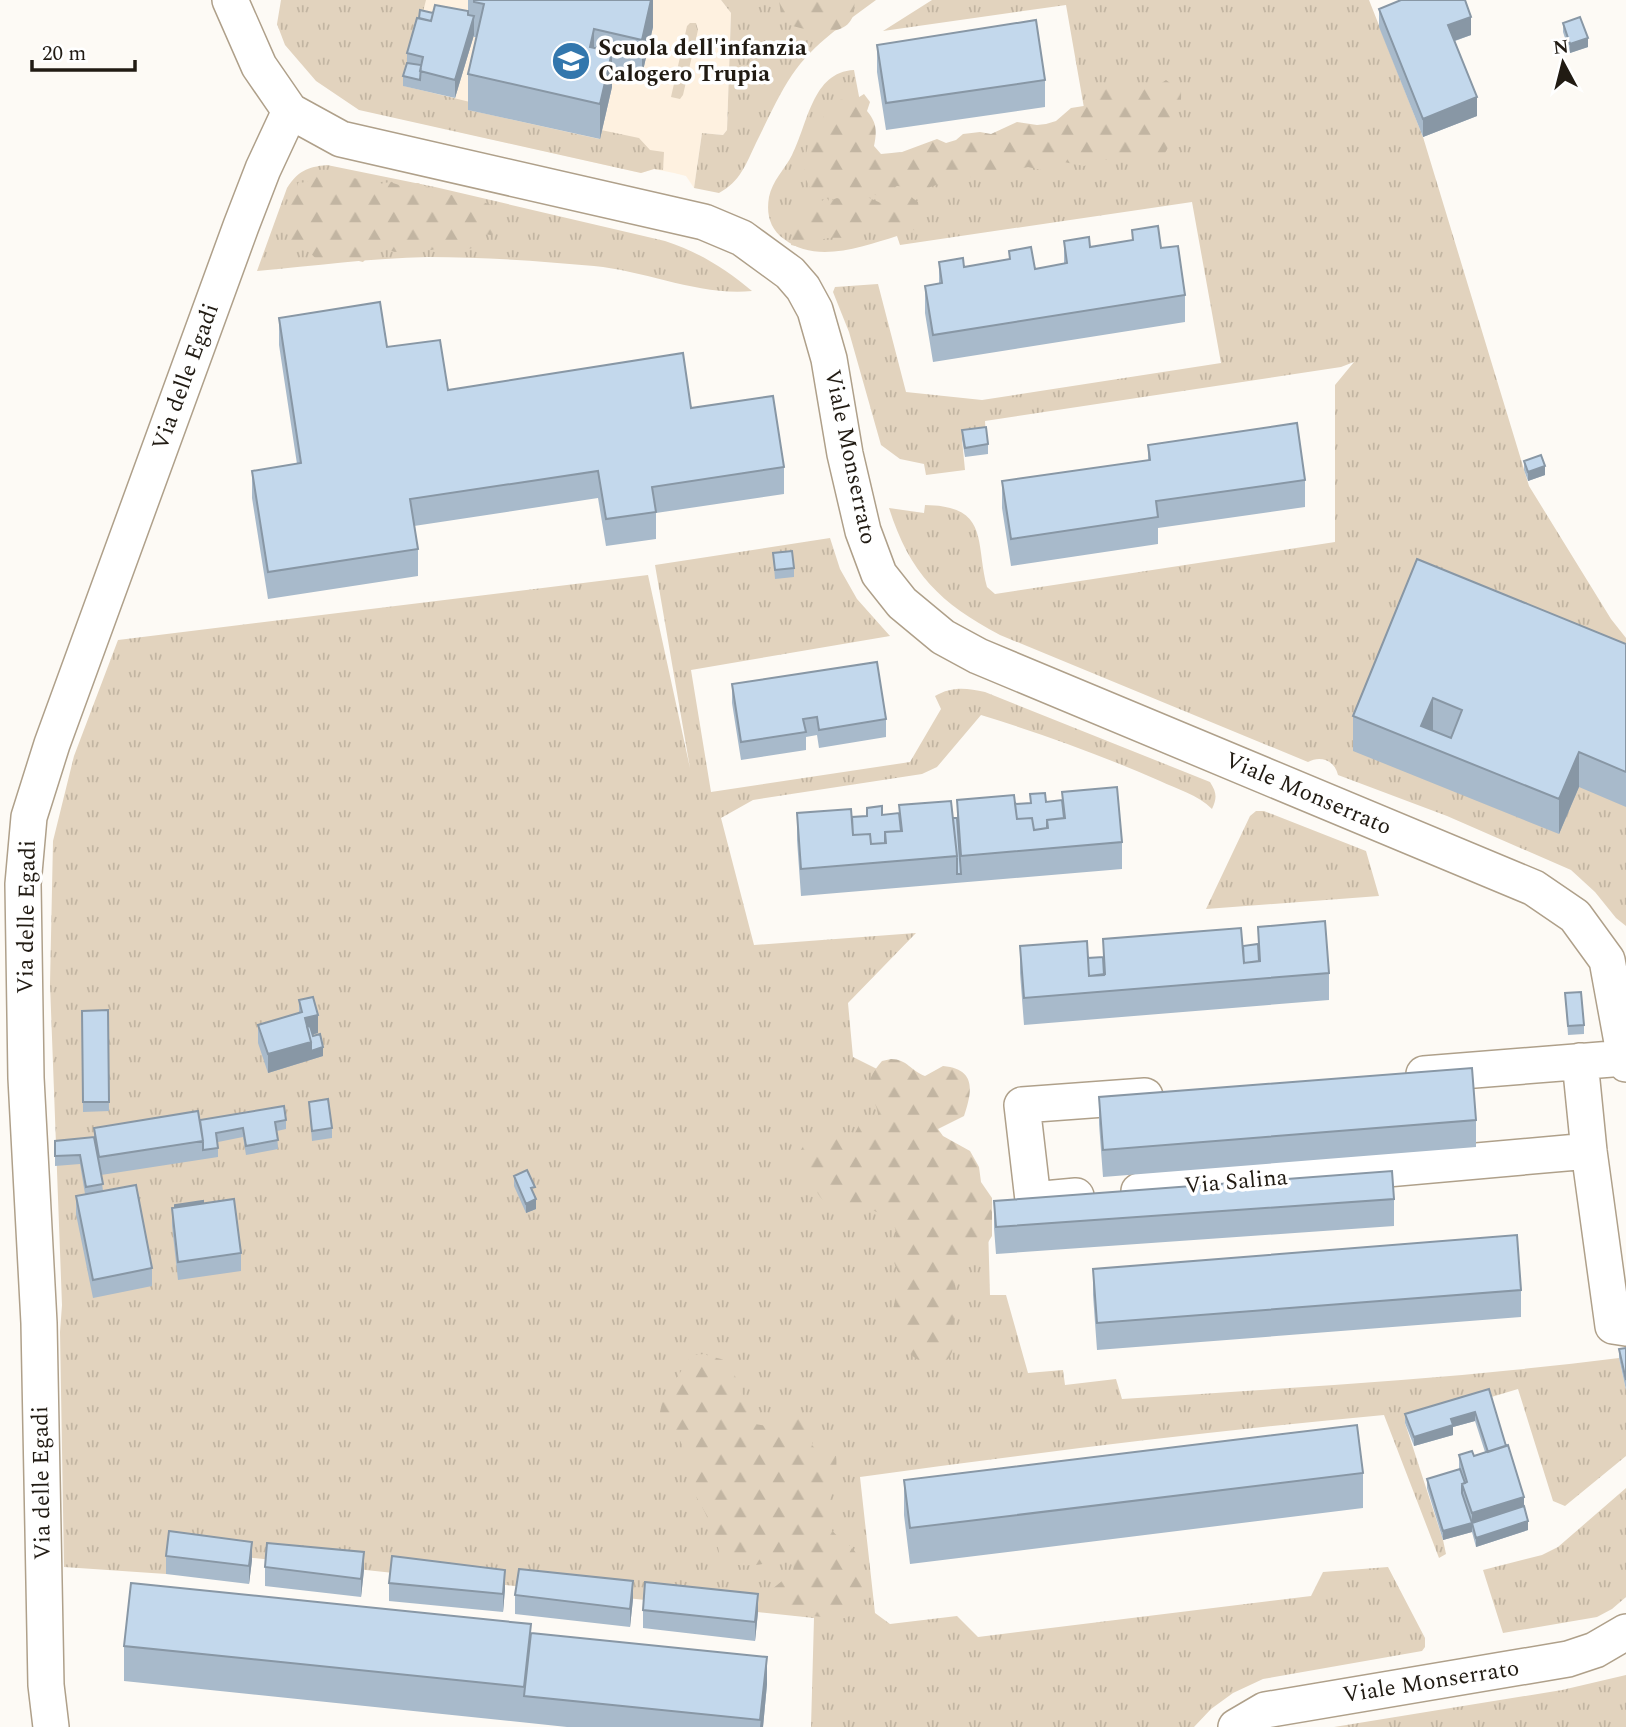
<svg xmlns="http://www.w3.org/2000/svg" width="1626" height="1727" viewBox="0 0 1626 1727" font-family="Spectral,serif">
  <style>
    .built { fill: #fef1e0 }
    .grass { fill: url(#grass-tufts) }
    .forest { fill: url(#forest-firs) }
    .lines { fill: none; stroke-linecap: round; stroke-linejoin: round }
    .street-casing { stroke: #afa08a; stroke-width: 38 }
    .street { stroke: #fff; stroke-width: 35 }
    .wall { fill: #a8bacb }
    .shaded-wall { fill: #8897a5 }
    .building { fill: #c3d8ec; stroke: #8897a5; stroke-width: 2; fill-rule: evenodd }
    .labels { text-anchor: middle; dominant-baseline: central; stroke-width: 7; stroke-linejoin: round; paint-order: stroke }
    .poi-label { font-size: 23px; font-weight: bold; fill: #211b13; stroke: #fff; text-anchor: start }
    .street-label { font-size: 23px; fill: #211b13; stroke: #fff }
  </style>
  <defs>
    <pattern id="grass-tufts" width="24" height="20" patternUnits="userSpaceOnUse" patternTransform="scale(1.75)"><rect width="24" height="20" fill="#e2d3be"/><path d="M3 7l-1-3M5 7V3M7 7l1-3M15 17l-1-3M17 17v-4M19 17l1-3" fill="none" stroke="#c2b5a2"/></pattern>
    <pattern id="forest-firs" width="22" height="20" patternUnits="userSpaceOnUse" patternTransform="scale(1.75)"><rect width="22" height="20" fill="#e2d3be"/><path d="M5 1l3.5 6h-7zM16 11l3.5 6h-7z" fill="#c2b5a2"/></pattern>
  </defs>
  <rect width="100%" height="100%" fill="#fdfaf5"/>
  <path class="built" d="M397 0H721L731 13 727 130 723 135 702 133 694 188 686 176 674 173 654 169 641 173 375 113Z"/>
  <path class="grass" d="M281 0H426L404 86 470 102 469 110 599 139 601 130 639 138 650 150 664 152 663 170 654 169 641 173 359 110 316 81 285 45 277 24Z
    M721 0H876C845 23 814 43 792 75 778 96 767 121 756 143 746 164 740 182 719 193L694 188 702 133 723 135 727 130 731 13Z
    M932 0H1369L1423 137 1529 486 1611 619 1626 638V926L1616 918 1595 892 1571 870 1447 816 1338 775C1335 761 1321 755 1308 762L1000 635C940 603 910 574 889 508L924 513 925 505C990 506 975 542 987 587L995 594 1335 542V385L1354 362 1341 367 985 421 986 436 962 440 965 470 926 475 924 464 900 459 881 445 849 332 833 292 835 287 878 284 906 392 982 400 1221 363 1192 202 900 245 897 236C862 247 815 264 784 239 770 229 766 214 769 197 772 181 785 169 792 155 808 124 812 72 854 70L871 160 1087 125 1066 5 883 31Z
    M690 23H696L698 30 683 95 680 99 671 97 687 26Z
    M327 165 435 187 665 241C697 251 726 269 752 291 698 296 647 271 594 266 539 261 483 257 428 257 371 258 314 266 257 271L287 188C298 171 307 167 327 165Z
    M830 538 840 569 857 599 890 636 691 670 711 792 910 762 941 709 935 696C952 686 967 688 985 692L1210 782C1217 793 1217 798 1212 809 1198 795 1177 789 1160 781 1101 755 1042 734 981 715L937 767 922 774 753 800 721 818 754 945 916 933 848 1003 853 1057 913 1087 988 1225 990 1295H1006L1028 1373 1063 1370 1065 1385 1116 1379 1122 1399C1288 1388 1454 1379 1619 1358L1626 1390V1456L1565 1506 1553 1501 1518 1389 1405 1423 1443 1540 1446 1554 1439 1558 1384 1415C1209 1431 1034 1453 860 1477L875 1613 890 1624 957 1616 978 1637 1311 1596 1323 1572 1388 1567 1425 1638V1647L1422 1651 1263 1679 1233 1693 1211 1709 1194 1727H811L814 1618 169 1549 166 1574 64 1567 60 1332 62 1305 50 984 53 841 74 756 118 640 648 575 690 768 655 565Z
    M1256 811H1264L1366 851 1379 896 1206 909 1250 816Z
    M1626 1488V1597L1612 1609 1597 1617 1503 1633 1483 1570 1542 1555 1558 1547Z
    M1626 1675V1727H1334L1562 1690Z"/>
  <path class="forest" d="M779 0H854C859 41 813 33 787 24L788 15H781Z
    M1166 80 1181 91C1182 111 1176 114 1172 130 1170 142 1170 147 1162 157L1141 153 1120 160H1101L1084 166 1064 162 1046 171 1028 167 990 175 973 176 954 184 943 183 924 189 897 186 879 196 860 191 840 194 832 190 814 192C797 175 807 151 812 131L820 127 826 109 836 106 839 100 856 99 864 94 870 102 867 111C877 123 877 131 874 146L881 154 902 152 937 139 946 143 956 140 963 134 980 132 991 134 1017 122 1037 125 1046 124 1056 121 1071 108 1090 105 1100 88 1109 83 1116 91 1126 90 1132 83 1150 91Z
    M338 172C350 180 362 177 373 185L390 182 399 185 418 183 446 195H465L491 205 498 211 501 221 500 230 491 235 483 234 472 248 462 251 445 247 431 250 423 246 395 252 377 247 363 262C358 261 351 258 346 258 330 257 322 269 309 251L299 250 290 244C292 220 274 214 297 193L298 183 307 182 314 176Z
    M865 196 883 204 911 197 918 202 922 231 895 228 886 231C870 224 872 231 859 236 848 240 833 236 824 239 820 240 813 246 809 249L791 245 794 216 827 198 829 201 837 198 846 201Z
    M891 1059C907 1059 911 1071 925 1076L943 1066C977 1069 972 1092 964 1116L938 1129 943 1136 970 1151 979 1167 981 1182 992 1198V1236L987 1244 964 1261 953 1275C959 1299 956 1305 953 1329 953 1338 955 1348 950 1356 939 1376 916 1362 906 1349 903 1344 896 1324 895 1318 892 1304 898 1288 900 1275 885 1254 902 1237 893 1224 885 1214 866 1206 855 1205 843 1204 834 1207 823 1200 817 1195 816 1187 811 1182 793 1164 795 1140 824 1136 834 1134 845 1139 855 1142V1133L859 1125 878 1122C881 1096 854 1093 882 1061Z
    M704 1354C713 1358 721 1357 730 1364L755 1424 773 1427C792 1419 798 1410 816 1426L812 1445 818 1452 836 1456C838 1471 833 1490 829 1505 829 1507 826 1514 826 1516 827 1533 843 1538 853 1549 868 1566 864 1600 850 1616 839 1621 833 1619 822 1617 798 1613 781 1624 771 1590L793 1572 794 1563 787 1558C767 1564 739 1571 720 1558 718 1539 704 1506 692 1491L695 1472 691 1462 676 1433 663 1420 660 1412 662 1403 687 1361 695 1355Z"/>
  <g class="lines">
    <g class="street-casing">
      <path id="street" d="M230 0 259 66 290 111 341 139 704 222 742 238 790 273 803 288 815 310 829 359 845 454 863 531 879 574 902 603 943 637 978 656 1534 888 1575 916 1607 960 1626 1064
        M1580 1061 1589 1151 1613 1326 1626 1328
        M1424 1074 1625 1058
        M1139 1191 1589 1151
        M1076 1196 1033 1200 1022 1105 1145 1096
        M51 1727 46 1685 39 1323 26 1078 23 884 29 817 52 744 241 226 263 169 290 111
        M1236 1727 1265 1710 1568 1659 1595 1650 1626 1632"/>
    </g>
    <use href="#street" class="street"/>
  </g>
  <path class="wall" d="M468 0H653V27L642 75 612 68V87L600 139 468 110V74L477 37H474V35L455 98 403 86V76L407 63V53L419 18 433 13 468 11Z
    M1379 9 1471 35 1455 41 1477 116 1423 137 1379 27Z
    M1563 23 1588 47 1570 53 1563 32Z
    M877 45 1045 80V107L886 130 877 72Z
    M1132 230 1161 248 1185 295V322L933 362 925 313V286L939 284V262L964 267 1009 260V251L1035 269 1064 264V241L1090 247 1132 240Z
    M279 318 387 347 448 390 691 408 784 467V494L656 513V539L606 546 598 498 414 526 418 549V576L268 599 252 498V471L297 464 279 345Z
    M962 430 988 444V454L965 457 962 439Z
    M1148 445 1305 480V507L1158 528V544L1011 566 1002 508V481L1148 460Z
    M1524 461 1545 475 1528 481 1524 470Z
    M773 553 794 568V577L775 579Z
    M1626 644V807L1579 787 1559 834 1353 751V716Z
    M732 684 886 719V737L819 748 817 735 806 737V750L741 760 732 703Z
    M1062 792 1122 842V869L801 896 797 840V813L852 817 867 816V808L882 815 899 813V805L953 818H957V800L1015 804 1030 803V794L1046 802 1062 800Z
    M1258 927 1329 973V1000L1024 1025 1020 973V946L1088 958 1103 957V939L1243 946 1258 944Z
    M1565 993 1584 1025V1034L1568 1035Z
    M299 1000 318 1033 312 1035 323 1056 268 1073 258 1043V1025L299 1013Z
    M108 1010 109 1111 83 1112 82 1011Z
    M1099 1097 1476 1120V1147L1103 1177 1099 1124Z
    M309 1102 332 1128V1138L312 1141Z
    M200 1120H286V1129L277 1131 278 1149 246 1155 243 1137 218 1142V1157L101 1175 103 1191 152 1268V1286L93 1298 76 1214V1196L85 1194 80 1164 55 1166V1141L94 1137V1128Z
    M514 1176 535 1196 536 1209 526 1213 514 1186Z
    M1394 1199V1226L996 1254 994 1228V1201Z
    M203 1203 241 1253V1271L178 1280 172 1226V1208Z
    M1093 1269 1521 1290V1317L1097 1350 1093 1295Z
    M1626 1348V1390L1619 1358V1349Z
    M1489 1389 1524 1506 1528 1530 1476 1547 1472 1532 1443 1540 1427 1488V1479L1459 1470V1455L1474 1456 1485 1452 1475 1421 1453 1427V1435L1414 1446 1405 1423V1414Z
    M1363 1473V1508L910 1564 904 1515V1480Z
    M166 1556 252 1560 249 1584 166 1574Z
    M265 1567 364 1570 361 1597 265 1586Z
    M389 1583 505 1589 503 1612 389 1601Z
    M515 1595 633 1599 630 1627 515 1614Z
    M643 1610 758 1612 755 1641 643 1628Z
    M531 1633 767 1684 763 1727H567L124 1681V1646Z"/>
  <path class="shaded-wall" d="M651 0H653V27L642 75V40Z
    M474 17V35L455 98V80Z
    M1471 17V35L1448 43V25Z
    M594 29V64L590 47Z
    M1588 38V47L1570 53V44Z
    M612 52V87L600 139V104Z
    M1477 97V116L1423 137V119Z
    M1545 466V475L1528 481V472Z
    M1433 698V733L1421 726Z
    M1579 752V787L1559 834V799Z
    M318 1015V1033L307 1036 305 1018Z
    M311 1042 323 1047V1056L268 1073V1054Z
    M536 1199V1209L526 1213V1204Z
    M1475 1412V1421L1453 1427V1435L1414 1446V1437L1451 1419Z
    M1524 1497V1516L1472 1523V1513Z
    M1528 1521V1530L1476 1547V1538Z
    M1472 1523V1532L1443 1540V1531Z
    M252 1542V1560L249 1584V1566Z
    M364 1552V1570L361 1597V1579Z
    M505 1570V1589L503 1612V1594Z
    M633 1581V1599L630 1627V1609Z
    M758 1594V1612L755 1641V1622Z
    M767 1657V1684L763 1727H760Z"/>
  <path class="building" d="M474 0H651L642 40 594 29 590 47 612 52 600 104 468 74 484 4 474 2Z
    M1401 0H1465L1471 17 1448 25 1477 97 1423 119 1379 9Z
    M435 5 468 11V15L474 16 455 80 420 71 423 57 407 53 417 18 431 21Z
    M420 10 433 13 431 21 419 18Z
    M1580 17 1588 38 1570 44 1563 23Z
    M1036 20 1045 80 886 103 877 45Z
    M407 63 421 65 420 80 403 76Z
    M1158 226 1161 248 1178 246 1185 295 933 335 925 286 942 283 939 262 963 258 964 267 1010 259 1009 251 1031 247 1035 269 1067 263 1064 241 1089 237 1090 247 1133 240 1132 230Z
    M380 302 387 347 440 340 448 390 683 353 691 408 773 396 784 467 652 487 656 512 606 519 598 471 410 499 418 549 268 572 252 471 301 463 279 318Z
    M1297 423 1305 480 1156 501 1158 517 1011 539 1002 481 1150 460 1148 445Z
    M986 427 988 444 965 448 962 430Z
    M1541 455 1545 466 1528 472 1524 461Z
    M792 551 794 568 775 570 773 553Z
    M1417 559 1626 644V772L1579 752 1559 799 1353 716ZM1433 698 1462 710 1451 738 1421 726Z
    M877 662 886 719 819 730 817 717 803 719 806 732 741 742 732 684Z
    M1117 787 1122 842 961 856 957 800 1014 795 1017 819 1032 818 1034 830 1048 828 1047 820 1065 818 1062 792Z
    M1045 793 1046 802 1062 800 1064 818 1047 820V828L1034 830 1032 818 1017 819 1015 804 1031 803 1030 794Z
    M951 801 957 856 801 869 797 813 851 809 853 835 870 834 871 844 886 843 885 832 902 831 899 805Z
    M882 806V815L899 813 901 831 885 832V843L871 844 870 834 853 835 852 817 867 816V808Z
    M953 818H957L961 874H957V856Z
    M1325 921 1329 973 1024 998 1020 946 1087 941 1089 976 1105 974 1103 939 1241 928 1244 963 1260 961 1258 927Z
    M1258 944 1259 961 1244 963 1243 946Z
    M1103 957 1104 975 1089 976 1088 958Z
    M1581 992 1584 1025 1568 1026 1565 993Z
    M313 997 318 1015 305 1018 311 1042 268 1054 258 1025 302 1012 299 1000Z
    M108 1010 109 1102H83L82 1011Z
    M310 1026 313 1036 320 1034 323 1047 311 1051V1042L307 1027Z
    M1472 1068 1476 1120 1103 1150 1099 1097Z
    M328 1099 332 1128 312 1131 309 1102Z
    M284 1106 286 1120 275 1122 278 1140 246 1146 243 1128 216 1133 218 1148 203 1150V1141L200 1120Z
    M198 1111 203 1141 99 1157 94 1128Z
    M94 1137 103 1184 86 1187 80 1155 55 1156V1141Z
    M527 1170 535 1187 531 1188 536 1199 526 1204 514 1176Z
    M1392 1171 1394 1199 996 1227 994 1201Z
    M136 1185 152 1268 93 1280 76 1196Z
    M234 1199 241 1253 178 1262 172 1208Z
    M203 1201V1203L175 1207V1205Z
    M1517 1235 1521 1290 1097 1323 1093 1269Z
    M1626 1348V1380L1619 1349Z
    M1489 1389 1506 1446 1488 1452 1475 1412 1451 1419 1453 1425 1414 1437 1405 1414Z
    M1357 1425 1363 1473 910 1528 904 1480Z
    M1508 1445 1524 1497 1472 1513 1462 1484 1467 1482 1459 1455 1472 1451 1474 1456Z
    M1460 1469 1465 1483 1462 1484V1493L1472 1523 1443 1531 1427 1479Z
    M1524 1506 1528 1521 1476 1538 1472 1523Z
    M169 1531 252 1542 249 1566 166 1556Z
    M267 1543 364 1552 361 1579 265 1567Z
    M392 1556 505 1570 503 1594 389 1583Z
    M519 1569 633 1581 630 1609 515 1595Z
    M645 1582 758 1594 755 1622 643 1610Z
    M131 1583 531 1624 524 1687 124 1646Z
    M531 1633 767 1657 760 1720 524 1696Z"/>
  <defs>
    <g id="school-disc" transform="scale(2.0125)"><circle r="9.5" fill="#3377ad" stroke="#fff"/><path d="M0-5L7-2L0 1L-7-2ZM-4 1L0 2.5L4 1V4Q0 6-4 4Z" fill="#fff"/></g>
  </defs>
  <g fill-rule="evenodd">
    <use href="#school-disc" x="571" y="61"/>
  </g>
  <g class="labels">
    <g class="poi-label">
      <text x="598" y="48">Scuola dell'infanzia<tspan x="598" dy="26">Calogero Trupia</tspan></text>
    </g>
    <g class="street-label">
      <text transform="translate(186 377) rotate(-70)">Via delle Egadi</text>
      <text transform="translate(850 457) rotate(78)">Viale Monserrato</text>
      <text transform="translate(1308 794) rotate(23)">Viale Monserrato</text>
      <text transform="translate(27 917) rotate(-89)">Via delle Egadi</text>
      <text transform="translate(1236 1182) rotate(-5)">Via Salina</text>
      <text transform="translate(42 1483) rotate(-91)">Via delle Egadi</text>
      <text transform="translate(1431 1682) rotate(-9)">Viale Monserrato</text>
    </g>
  </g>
  <g transform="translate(1563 63) rotate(353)" stroke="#ffffff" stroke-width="5" paint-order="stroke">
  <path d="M0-5L12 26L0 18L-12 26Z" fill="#211b13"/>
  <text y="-10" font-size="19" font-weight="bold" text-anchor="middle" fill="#211b13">N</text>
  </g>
  <path d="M32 60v10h103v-10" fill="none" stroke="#211b13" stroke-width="3.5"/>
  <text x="42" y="60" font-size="21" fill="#211b13" stroke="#ffffff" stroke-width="5" paint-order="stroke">20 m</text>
</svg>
